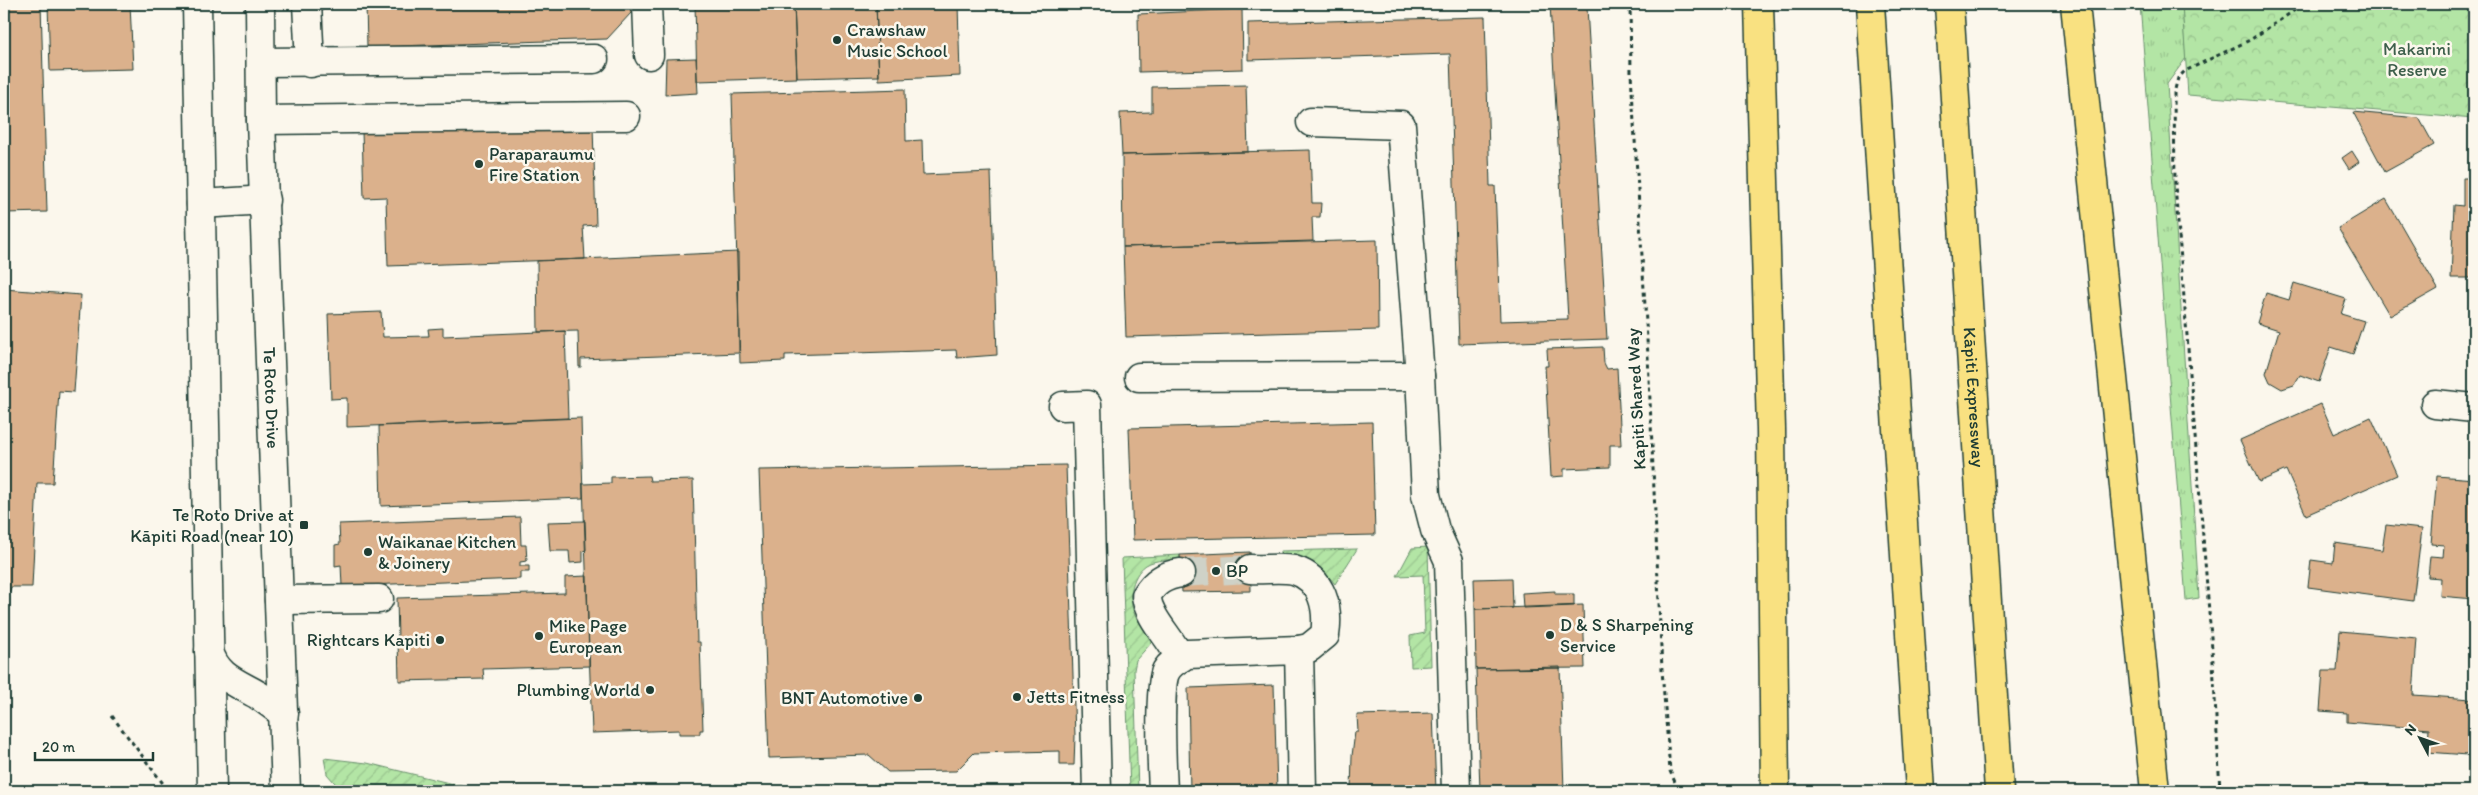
<svg xmlns="http://www.w3.org/2000/svg" width="2478" height="795" viewBox="0 0 2478 795" font-family="Itim,sans-serif">
  <style>
    .grass { fill: url(#grass-tufts); stroke: #69916c }
    .park { fill: url(#park-crowns); stroke: #69916c }
    .garden { fill: url(#garden-furrows); stroke: #69916c }
    .building { fill: #dbb18c; stroke: #1f3d34 }
    .lines { fill: none; stroke-linecap: round; stroke-linejoin: round }
    .minor-tunnel { stroke: #cfd2c7; stroke-width: 28; stroke-dasharray: 28 14; stroke-linecap: butt }
    .minor-casing { stroke: #1f3d34; stroke-width: 31 }
    .highway-casing { stroke: #1f3d34; stroke-width: 31 }
    .path { stroke: #1f3d34; stroke-width: 3; stroke-dasharray: 4 4; stroke-linecap: butt }
    .minor { stroke: #fbf7ec; stroke-width: 28 }
    .highway { stroke: #f9e181; stroke-width: 28 }
    .poi-dot { fill: #1f3d34; stroke: #fbf7ec; stroke-width: 2 }
    .labels { text-anchor: middle; dominant-baseline: central; stroke-width: 5; stroke-linejoin: round; paint-order: stroke }
    .poi-label { font-size: 18px; fill: #1f3d34; stroke: #fbf7ec; text-anchor: start }
    .park-label { font-size: 18px; fill: #3d5f4b; stroke: #fbf7ec }
    .street-label { font-size: 18px; fill: #1f3d34; stroke: #fbf7ec }
  </style>
  <defs>
    <pattern id="grass-tufts" width="24" height="20" patternUnits="userSpaceOnUse" patternTransform="scale(1.25)"><rect width="24" height="20" fill="#b3e5a5"/><path d="M3 7l-1-3M5 7V3M7 7l1-3M15 17l-1-3M17 17v-4M19 17l1-3" fill="none" stroke="#9ac58f"/></pattern>
    <pattern id="park-crowns" width="20" height="18" patternUnits="userSpaceOnUse" patternTransform="scale(1.25)"><rect width="20" height="18" fill="#b3e5a5"/><path d="M2 6a3 3 0 1 1 6 0M12 15a3 3 0 1 1 6 0" fill="none" stroke="#9ac58f"/></pattern>
    <pattern id="garden-furrows" width="10" height="10" patternUnits="userSpaceOnUse" patternTransform="scale(1.25)"><rect width="10" height="10" fill="#b3e5a5"/><path d="M-1 1l2-2M0 10L10 0M9 11l2-2" fill="none" stroke="#9ac58f"/></pattern>
  </defs>
  <rect width="100%" height="100%" fill="#fbf7ec"/>
  <filter id="ink" filterUnits="userSpaceOnUse"><feTurbulence type="fractalNoise" baseFrequency=".02" numOctaves="2"/><feDisplacementMap in="SourceGraphic" scale="10" xChannelSelector="R" yChannelSelector="G"/><feConvolveMatrix kernelMatrix="1 2 1 2 8 2 1 2 1" color-interpolation-filters="sRGB"/></filter>
  <g filter="url(#ink)">
    <path class="grass" d="M2140 4H2182L2186 58 2167 84 2199 598 2186 600Z"/>
    <path class="park" d="M2182 4H2474V119L2188 95Z"/>
    <path class="garden" d="M1428 547 1431 666 1411 667 1410 636 1425 633 1423 575 1397 576 1412 548Z
      M1357 549 1335 584C1317 562 1308 559 1280 557V551Z
      M1180 555 1181 560C1169 560 1156 559 1146 565 1130 576 1127 603 1137 619 1140 624 1146 628 1151 632V643L1136 660 1134 670 1138 791H1130L1122 558Z
      M324 758 367 763 482 791H342L327 774Z"/>
    <path class="building" d="M4 4H41L47 212 4 213Z
      M48 4H130L133 69 50 71Z
      M366 4H631V13L607 39 367 47Z
      M695 4H794L797 78 697 81Z
      M794 4H876L879 76 797 78Z
      M876 4H958L960 76 879 80Z
      M1550 4H1591V7L1587 8 1607 339 1459 344 1450 54 1248 60V23L1485 17 1490 186H1495L1500 321 1568 319Z
      M1242 9 1243 69 1139 72 1138 14Z
      M696 58 698 93 665 95 666 59Z
      M1246 85 1248 152 1122 155 1120 113 1152 112V87Z
      M905 89 906 141 922 140 923 175 991 172 997 355 957 358 956 350 785 355V361L740 363 732 94Z
      M2353 112 2419 118 2434 145 2385 172Z
      M593 126 596 225 583 226 585 259 388 266 386 197 364 198 362 131Z
      M1310 150 1312 203H1321L1320 217H1312L1313 241 1123 247 1122 155Z
      M2352 151 2359 162 2349 169 2342 158Z
      M2463 178H2474V278H2451L2454 205 2463 206Z
      M2386 199 2438 289 2390 316 2338 228Z
      M1377 240 1378 330 1126 337 1123 247Z
      M738 252 739 353 581 359V367H579L578 331 538 332 537 261Z
      M2294 283 2346 299 2341 314 2364 321 2353 354 2331 347 2319 382 2300 375 2294 385 2282 389 2270 382 2266 373 2279 330 2257 323 2266 293 2289 300Z
      M4 289 81 295 74 392 59 391 53 483H37L32 587H11L4 609Z
      M381 312 383 337 429 336 428 329 443 328V336L565 331 568 418 347 427V398L331 399 328 314Z
      M1603 347 1604 363 1607 369 1617 368 1621 445H1610V467L1564 469V476L1551 477 1545 366H1548L1547 349Z
      M2321 404 2334 434 2371 417 2397 475 2306 515 2286 470 2259 482 2240 440Z
      M581 418 583 498 381 506 379 426Z
      M1372 422 1375 535 1133 540 1129 428Z
      M1066 465 1075 736 1074 765H1060V751L974 753 956 771 888 772 869 755 769 758 759 470Z
      M649 476 650 481 693 480 697 642H700L703 730H700V734H679V730L592 733 583 484 611 483V477Z
      M2437 476 2474 479V599L2440 596 2441 578 2428 577 2430 556 2443 557 2444 545 2431 544Z
      M520 517 521 545H526L527 561 520 562V566H529V572H520V579L342 586 341 565 335 566V545L340 544 339 524Z
      M585 521 586 550 583 551V562L570 563 569 551H550L548 522Z
      M2386 525 2422 529 2413 601 2308 587 2311 560 2333 563 2335 543 2382 550Z
      M1250 552 1251 591 1182 592 1180 555Z
      M587 576 589 666 483 669 484 679 399 681 397 598 565 593V577Z
      M1512 578 1513 608 1475 609 1474 579Z
      M1555 591V594H1574V606L1523 608 1522 593Z
      M1583 605 1585 668 1476 669 1475 609Z
      M2340 631 2417 638 2413 695 2472 699 2468 755 2427 752 2429 729 2347 722V713L2320 711 2323 671H2337Z
      M1560 667 1564 791H1480L1476 669Z
      M1274 685 1277 791H1190L1188 688Z
      M1433 713 1436 791H1351L1352 756 1355 732H1358L1357 715Z"/>
    <g class="lines">
      <path class="minor-tunnel" d="M1181 573 1250 569"/>
      <g class="minor-casing">
        <g id="minor">
          <path d="M197 4 212 791"/>
          <path id="s1" d="M260 4 261 120 286 791"/>
          <path d="M307 4 310 63"/>
          <path d="M647 4 649 55"/>
          <path d="M262 62 594 59"/>
          <path d="M261 120 626 116"/>
          <path d="M1311 122 1401 125 1420 376 1426 495 1435 530 1449 561 1456 791"/>
          <path d="M201 204 265 200"/>
          <path d="M1139 377 1420 376"/>
          <path d="M2435 404 2474 408"/>
          <path d="M1063 406 1087 405 1097 791"/>
          <path d="M279 600 379 599"/>
          <path d="M1299 650 1302 791"/>
          <path d="M209 651C216 677 238 683 258 695 267 701 276 708 284 714"/>
          <path d="M1180 658C1170 636 1150 621 1146 596 1154 582 1165 575 1181 573"/>
          <path d="M1163 791C1162 770 1158 685 1166 671 1171 662 1179 659 1187 654L1299 650 1309 648 1325 635C1329 608 1323 579 1294 570 1281 567 1264 570 1250 569"/>
        </g>
      </g>
      <g class="highway-casing">
        <g id="highway">
          <path d="M1759 4 1771 429 1775 791"/>
          <path d="M1870 4 1920 791"/>
          <path id="s2" d="M1949 4 1999 791"/>
          <path d="M2075 4 2155 791"/>
        </g>
      </g>
      <path class="path" d="M1630 4 1631 73 1648 356 1662 670 1670 771 1679 791
        M112 716 168 790
        M2220 791 2213 662 2175 185 2174 93 2178 78 2185 71 2250 40 2304 4"/>
      <use href="#minor" class="minor"/>
      <use href="#highway" class="highway"/>
    </g>
  </g>
  <g class="poi-dot">
    <circle cx="837" cy="40" r="5"/>
    <circle cx="479" cy="164" r="5"/>
    <rect x="299" y="520" width="10" height="10" rx="2.5"/>
    <circle cx="368" cy="552" r="5"/>
    <circle cx="1216" cy="571" r="5"/>
    <circle cx="1550" cy="635" r="5"/>
    <circle cx="539" cy="636" r="5"/>
    <circle cx="440" cy="640" r="5"/>
    <circle cx="650" cy="690" r="5"/>
    <circle cx="1017" cy="697" r="5"/>
    <circle cx="918" cy="698" r="5"/>
  </g>
  <g class="labels">
    <g class="poi-label">
      <text x="847" y="30">Crawshaw<tspan x="847" dy="21">Music School</tspan></text>
      <text x="489" y="154">Paraparaumu<tspan x="489" dy="21">Fire Station</tspan></text>
      <text x="294" y="515" text-anchor="end">Te Roto Drive at<tspan x="294" dy="21">Kāpiti Road (near 10)</tspan></text>
      <text x="378" y="542">Waikanae Kitchen<tspan x="378" dy="21">&amp; Joinery</tspan></text>
      <text x="1226" y="571">BP</text>
      <text x="1560" y="625">D &amp; S Sharpening<tspan x="1560" dy="21">Service</tspan></text>
      <text x="549" y="626">Mike Page<tspan x="549" dy="21">European</tspan></text>
      <text x="430" y="640" text-anchor="end">Rightcars Kapiti</text>
      <text x="640" y="690" text-anchor="end">Plumbing World</text>
      <text x="1027" y="697">Jetts Fitness</text>
      <text x="908" y="698" text-anchor="end">BNT Automotive</text>
    </g>
    <g class="park-label">
      <text x="2417" y="49">Makarini<tspan x="2417" dy="21">Reserve</tspan></text>
    </g>
    <g class="street-label">
      <text stroke="none"><textPath href="#s2" startOffset="394">Kāpiti Expressway</textPath></text>
      <text stroke="none"><textPath href="#s1" startOffset="394">Te Roto Drive</textPath></text>
      <text transform="translate(1636 399) rotate(-93)">Kapiti Shared Way</text>
    </g>
  </g>
  <rect width="2478" height="795" fill="none" stroke="#fbf7ec" stroke-width="20"/>
  <rect x="10" y="10" width="2458" height="775" fill="none" stroke="#1f3d34" stroke-width="2" filter="url(#ink)"/>
  <g transform="translate(2420 738) rotate(311)" stroke="#fbf7ec" stroke-width="4" paint-order="stroke">
  <path d="M0-4L9 19L0 12L-9 19Z" fill="#1f3d34"/>
  <text y="-8" font-size="14" font-weight="bold" text-anchor="middle" fill="#1f3d34">N</text>
  </g>
  <path d="M35 752v8h118v-8" fill="none" stroke="#1f3d34" stroke-width="2.5"/>
  <text x="42" y="752" font-size="15" fill="#1f3d34" stroke="#fbf7ec" stroke-width="4" paint-order="stroke">20 m</text>
</svg>
